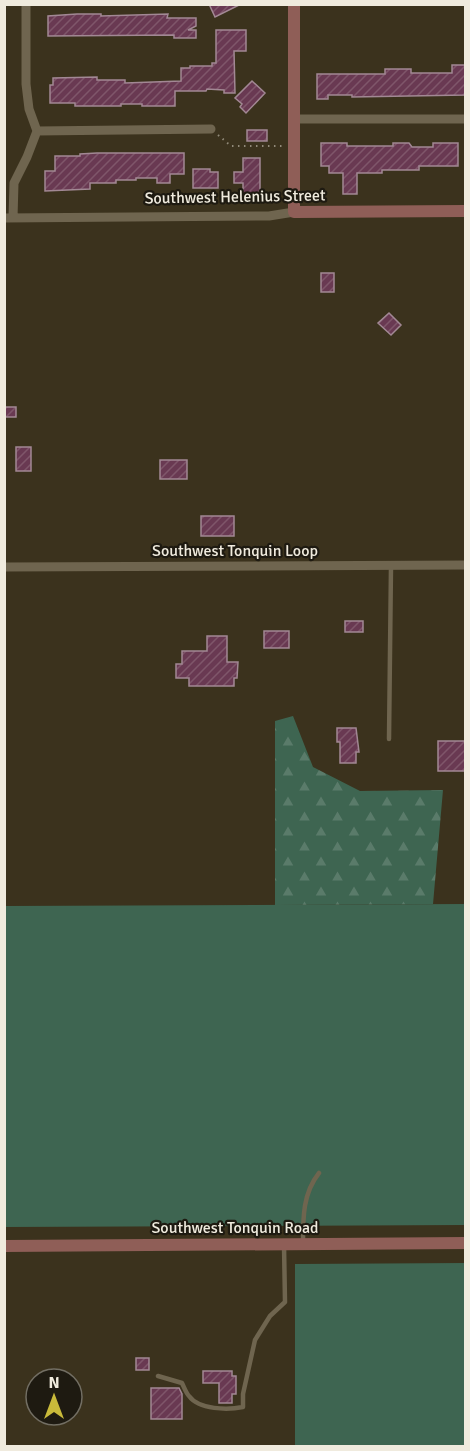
<svg xmlns="http://www.w3.org/2000/svg" width="470" height="1451" viewBox="0 0 470 1451" font-family="Signika,sans-serif">
  <style>
    .grass { fill: #3e6551 }
    .forest { fill: url(#forest-firs) }
    .building { fill: url(#building-hatch); stroke: #a28894; stroke-width: 1.5 }
    .lines { fill: none; stroke-linecap: round; stroke-linejoin: round }
    .path { stroke: #918a79; stroke-width: 2; stroke-dasharray: 1.5 4.5; stroke-linecap: butt }
    .lane { stroke: #6f654f; stroke-width: 4.5 }
    .street { stroke: #6f654f; stroke-width: 9 }
    .secondary { stroke: #8f5e57; stroke-width: 12 }
    .labels { text-anchor: middle; dominant-baseline: central; stroke-width: 4.5; stroke-linejoin: round; paint-order: stroke }
    .street-label { font-size: 16px; fill: #f0ebde; stroke: #1e1a11 }
  </style>
  <defs>
    <pattern id="forest-firs" width="22" height="20" patternUnits="userSpaceOnUse" patternTransform="scale(1.5)"><rect width="22" height="20" fill="#3e6551"/><path d="M5 1l3.5 6h-7zM16 11l3.5 6h-7z" fill="#5a7b6a"/></pattern>
    <pattern id="building-hatch" width="6" height="6" patternUnits="userSpaceOnUse" patternTransform="scale(1.5)"><rect width="6" height="6" fill="#693952"/><path d="M-1 1l2-2M0 6l6-6M5 7l2-2" fill="none" stroke="#7f566a"/></pattern>
  </defs>
  <rect width="100%" height="100%" fill="#3b321d"/>
  <path class="grass" d="M465 904V1225L5 1227 4 906Z
    M465 1263V1446H295V1264Z"/>
  <path class="forest" d="M293 716 313 767 360 791 443 790 433 904 275 905V721Z"/>
  <path class="building" d="M209 4H241L215 17Z
    M77 14H101V16L168 14 167 18H196V26L188 30H196V38H174V35L48 36V16Z
    M216 30H246V51H234L235 93H224V90L207 89 206 91H175V106H142V104H121V106H75V103H50V85H53V78L97 77V80H125V83L181 81V68H190V66H212V63H216Z
    M452 65H465V95L352 97V95H328V99H317V74H385V69H411V73H452Z
    M252 81 265 93 246 113 240 107 242 104 235 98Z
    M247 130H267V141H247Z
    M321 143H347V146H393V143H409L412 147H433V143H458V166H419V170H382V173H357V194H343V173H329V166H321Z
    M97 153H184V174H170V183H157V178H136V180H116V183H90V189L45 191V171H55V156H80V154Z
    M243 158H260V196H243V183H234V172H243Z
    M193 169H210V172H218V188H193Z
    M321 273H334V292H321Z
    M389 313 401 325 391 335 378 323Z
    M4 407H16V417H4Z
    M16 447H31V471H16Z
    M160 460H187V479H160Z
    M201 516H234V536H201Z
    M345 621H363V632H345Z
    M264 631H289V648H264Z
    M207 636H227V662H238L237 678H234V686H189V678H176V664H182V651H207Z
    M337 728H356L359 752H356V763H340V742H337Z
    M438 741H465V771H438Z
    M136 1358H149V1370H136Z
    M203 1371H232V1376H236V1394H232V1403H219V1383H203Z
    M151 1388H179L182 1394V1419H151Z"/>
  <g class="lines">
    <path class="path" d="M218 135 231 146H283"/>
    <path class="lane" d="M389 739 391 566
      M303 1242C303 1217 303 1193 319 1173
      M158 1376 182 1383C184 1387 186 1393 189 1396 199 1410 228 1410 243 1407V1394L255 1340 270 1316 285 1302 284 1245"/>
    <path class="street" d="M294 119H466
      M37 131 211 129
      M4 218 269 216 294 212
      M13 218 14 183 27 157 37 131 29 109 26 84V4
      M4 567 466 565"/>
    <path class="secondary" d="M294 4V212L466 211
      M4 1246 466 1243"/>
  </g>
  <g class="labels">
    <g class="street-label">
      <text transform="translate(235 197) rotate(-1)">Southwest Helenius Street</text>
      <text x="235" y="551">Southwest Tonquin Loop</text>
      <text x="235" y="1228">Southwest Tonquin Road</text>
    </g>
  </g>
  <rect width="470" height="1451" fill="none" stroke="#f0ebde" stroke-width="12"/>
  <g transform="translate(54 1397)"><circle r="28" fill="#1e1a11" stroke="#726e63" stroke-width="1.5"/>
  <path d="M0-4.5L10 22L0 15L-10 22Z" fill="#c9ba3a"/>
  <text y="-9" font-size="16" font-weight="bold" text-anchor="middle" fill="#f0ebde">N</text>
  </g>
</svg>
